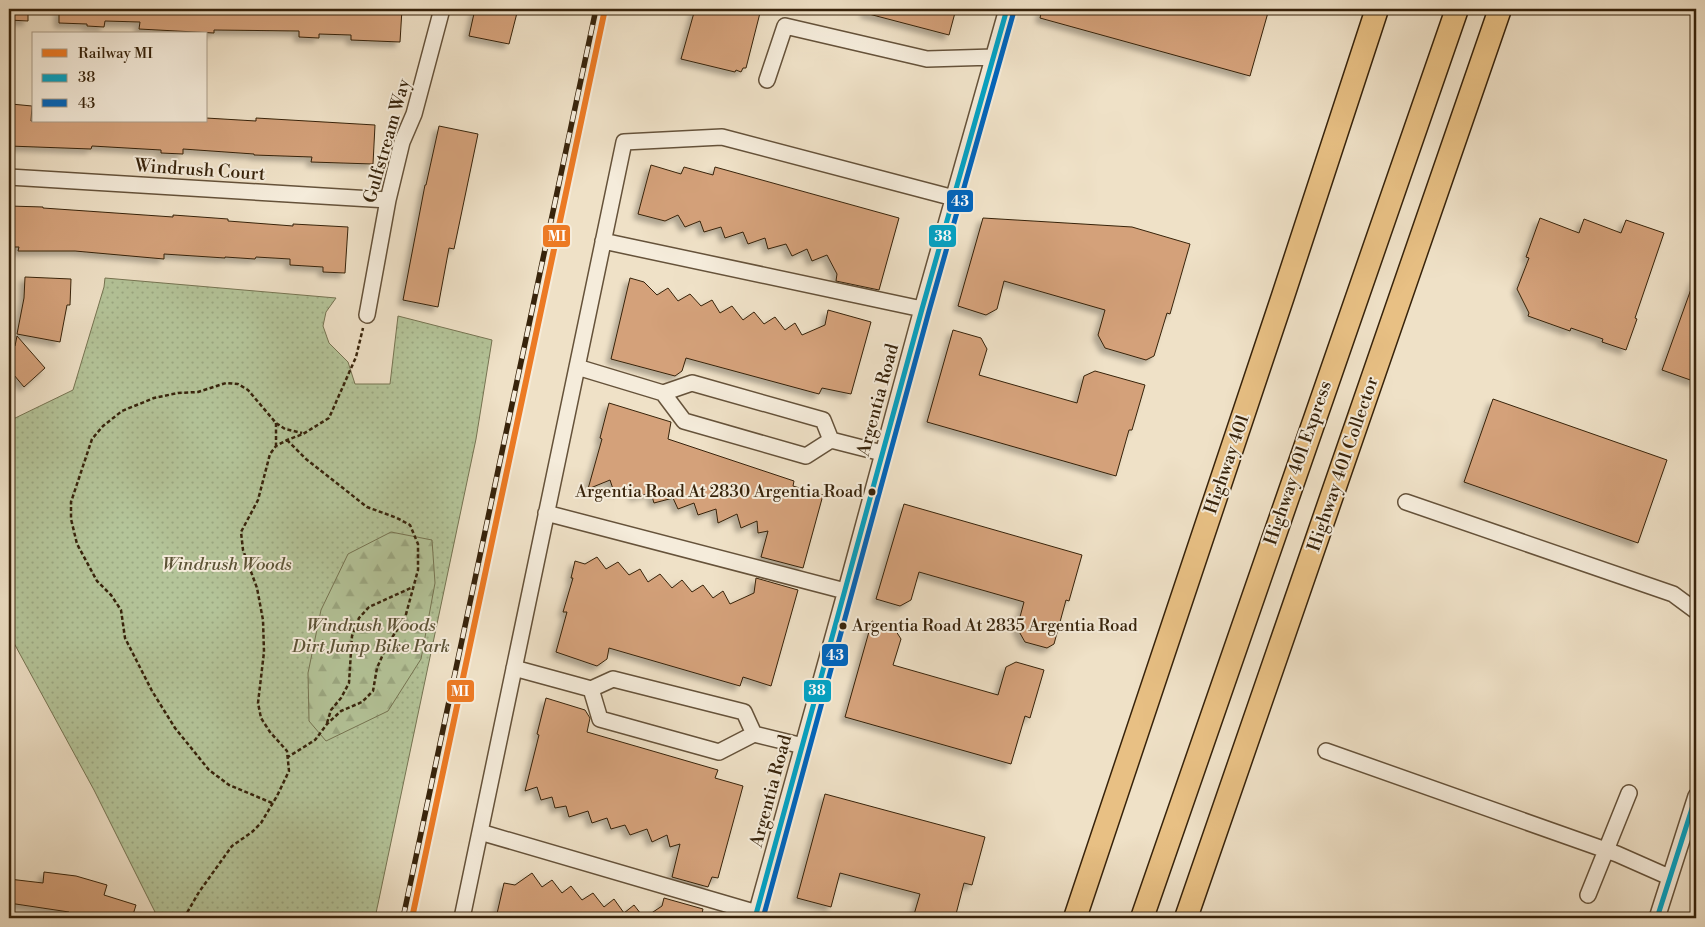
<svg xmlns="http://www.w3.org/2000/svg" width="1705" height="927" viewBox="0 0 1705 927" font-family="'Libre Bodoni',serif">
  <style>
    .grass { fill: url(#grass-dots); stroke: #767452 }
    .forest { fill: url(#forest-firs); stroke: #767452 }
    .building { fill: #d4a17a; stroke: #37230b; filter: url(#shadow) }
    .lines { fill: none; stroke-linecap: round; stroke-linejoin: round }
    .minor-casing { stroke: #65523a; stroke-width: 18 }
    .highway-casing { stroke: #37230b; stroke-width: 25 }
    .path { stroke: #37230b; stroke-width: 2.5; stroke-dasharray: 4 2.5; stroke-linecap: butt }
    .minor { stroke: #f5ecdb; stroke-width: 15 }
    .highway { stroke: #e8c084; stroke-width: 22 }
    .rail-casing { stroke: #37230b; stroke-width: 5.5 }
    .rail { stroke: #f5ecdb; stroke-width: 4; stroke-dasharray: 11; stroke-linecap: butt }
    .bus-1-casing { stroke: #f5ecdb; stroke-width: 9 }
    .bus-2-casing { stroke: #f5ecdb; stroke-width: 9 }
    .bus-1 { stroke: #03a2c4; stroke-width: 5 }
    .bus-2 { stroke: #0065bd; stroke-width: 5 }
    .rail-1-casing { stroke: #f5ecdb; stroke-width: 10 }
    .rail-1 { stroke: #ec7a24; stroke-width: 6 }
    .bus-dot { fill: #37230b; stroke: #f5ecdb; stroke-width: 2 }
    .labels { text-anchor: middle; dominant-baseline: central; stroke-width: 4; stroke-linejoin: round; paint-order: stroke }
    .bus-label { font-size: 17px; fill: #37230b; stroke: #f5ecdb; text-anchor: end }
    .street-label { font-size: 18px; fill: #37230b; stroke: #f5ecdb }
    .park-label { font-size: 18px; font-style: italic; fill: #5c5336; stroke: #f5ecdb }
    .line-badge { stroke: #f5ecdb; stroke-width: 2 }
    .badge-label { font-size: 14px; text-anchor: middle; font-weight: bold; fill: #fff }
  </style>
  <defs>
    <pattern id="grass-dots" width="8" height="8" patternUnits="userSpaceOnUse" patternTransform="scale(1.25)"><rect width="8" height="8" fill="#b4c499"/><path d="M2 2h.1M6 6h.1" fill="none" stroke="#9ba882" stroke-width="1.8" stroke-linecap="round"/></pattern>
    <pattern id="forest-firs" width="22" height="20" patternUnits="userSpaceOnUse" patternTransform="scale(1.25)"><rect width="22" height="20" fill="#b4c499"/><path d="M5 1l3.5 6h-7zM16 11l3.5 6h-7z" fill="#9ba882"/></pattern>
    <filter id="shadow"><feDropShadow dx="-4.5" dy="4.5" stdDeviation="2.5" flood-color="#0004"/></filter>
  </defs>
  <rect width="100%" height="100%" fill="#efe1c7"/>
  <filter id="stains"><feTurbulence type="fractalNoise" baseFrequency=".004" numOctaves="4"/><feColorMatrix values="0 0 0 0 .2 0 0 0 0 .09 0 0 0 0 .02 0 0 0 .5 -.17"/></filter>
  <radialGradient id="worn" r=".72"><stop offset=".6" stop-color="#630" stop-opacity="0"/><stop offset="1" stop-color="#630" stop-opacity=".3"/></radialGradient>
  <path class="grass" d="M105 278 336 298 326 312 323 326 329 343 348 362 355 384H390L398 316 492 340 476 439 375 918H158L94 790 9 634V421L73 390 104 287Z"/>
  <path class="forest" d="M391 532 432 540 435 583 421 659 388 711 326 741 309 721 308 673 321 610 348 554Z"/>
  <path class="building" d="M9 9H28V21L9 20Z
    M59 9H402L400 42 351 40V35L319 34V38L299 37V31L214 30V33L139 29 140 22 105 21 104 27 87 26V24L59 23Z
    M475 9H518L509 44 469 36Z
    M695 9H761L746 68H743L741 72 736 70 735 72 681 59Z
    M865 9H956L949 35 865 13Z
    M1042 9H1218L1232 12 1233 9H1269L1250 76 1040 18Z
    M11 104 32 106 31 121H206V118L256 121V118L375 125 373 164 311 162 312 157 254 155V154L183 149V154L161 153V150L92 146 91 149 9 146Z
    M439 126 478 134 454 249 449 248 438 307 403 300 425 185H426Z
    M651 165 681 174 684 167 713 175 715 167 899 218 879 290 836 281 837 274 827 255 812 261 807 249 792 256 786 244 768 249 765 238 748 244 743 232 725 238 721 227 704 232 700 221 685 227 678 215 665 221 638 214Z
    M9 206 43 207V208L173 217V215L228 219V221L293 226V224L348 227 345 273 323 272V267L290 265V259L256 257 255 259 225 257V258L164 254V259L75 251H18L19 247H9Z
    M983 218 1132 227 1190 244 1170 314 1167 313 1154 356 1146 360 1105 348 1098 335 1105 310 1004 281 997 309 986 315 958 306Z
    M1540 218 1579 233 1584 219 1621 233 1626 220 1664 233 1635 318 1637 319 1626 350 1602 342 1603 339 1571 328 1570 331 1528 316 1529 313 1517 289 1529 258 1526 257Z
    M25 277 71 279 70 305H67L60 342 17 334 24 298Z
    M630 278 644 282 657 295 668 288 678 301 690 294 701 306 712 300 720 313 732 306 743 320 754 312 764 324 775 317 785 330 795 323 802 335 825 325 828 310 871 322 851 394 822 388 819 394 686 358 682 371 675 376 611 359Z
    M1695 278H1696V382L1662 370Z
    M953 330 981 338 987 349 979 375 1077 403 1084 376 1095 371 1145 385 1132 430H1129L1116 476 927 422Z
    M17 336 45 368 24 387 9 369V351L15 346Z
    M1493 399 1667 460 1638 543 1464 482Z
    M609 403 671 422 668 439 794 481 793 486 823 495 803 568 761 557 768 531 758 533 757 521 741 528 737 514 718 523 716 509 698 515 694 503 678 509 673 498 654 503 651 493 634 497 631 486 614 492 610 480 588 489 602 439 600 438Z
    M904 504 1082 555 1069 601 1066 600 1054 644 1047 648 1025 642 1017 628 1024 602 919 572 911 600 900 606 876 599Z
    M597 557 606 569 618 562 629 575 640 569 648 582 660 574 672 588 682 580 692 592 703 585 713 598 723 591 730 604 754 593 756 578 798 590 771 686 743 677 740 686 609 648 607 659 597 666 556 652 567 612H563L573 578H571L575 561 585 564Z
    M872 621 894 628 901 639 893 665 998 695 1006 667 1016 662 1044 670 1030 718 1025 716 1011 764 845 717Z
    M546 698 585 710 590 718 587 732 718 770 715 778 743 786 718 878 712 877 708 887 672 877 680 844 670 847 667 835 652 842 647 829 630 835 625 825 611 829 607 818 592 823 588 811 569 817 566 806 555 808 552 797 541 800 537 787 525 791 539 735 537 734Z
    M825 794 985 837 972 885 964 883 955 918H913L920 894 840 873 831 907 797 898Z
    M44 872 76 876 107 885 104 895 136 905 132 918H76L68 916 69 912 9 903V879L43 883Z
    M532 873 542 887 552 880 562 893 571 886 582 900 593 893 604 907 614 899 624 913 634 905 644 918 662 906 664 898 703 909 701 918H496L504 883 515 885Z"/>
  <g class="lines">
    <g class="minor-casing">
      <path id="minor" d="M767 80 785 26 927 59 994 57
        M9 177 388 200
        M603 241 922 309
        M367 315 388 200 402 142 414 114 442 9
        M577 367 663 393 692 383 823 420 831 440 882 453
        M663 393 684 421 806 456 831 440
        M1406 502 1673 594 1696 611
        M546 513 845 591
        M514 668 591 689 613 679 744 712 754 734 803 746
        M591 689 600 719 719 752 754 734
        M1326 751 1617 854 1669 877
        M480 832 757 913
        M1588 895 1629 793
        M462 918 624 142 722 137 954 198
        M755 918 843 601 922 309 1007 9
        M1657 918 1696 796"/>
    </g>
    <g class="highway-casing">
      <path id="highway" d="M1075 918 1283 296 1377 9
        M1142 918 1457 9
        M1186 918 1500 9"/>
    </g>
    <path class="path" d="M276 423V446
      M287 440 306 459 367 507 397 518 410 525 418 544V570L405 618 387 645 377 668 373 691 362 702 341 711 327 724 315 740 288 757
      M327 723 331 710 341 698 349 683 352 636 359 618 369 607 413 587
      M272 803 229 785 209 770 175 728 152 691 125 638 121 610 111 595 97 581 77 544 71 519V502L92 439 103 426 122 411 154 398 178 393 198 392 226 383 238 384 248 390 276 423 285 429 302 433
      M184 918 199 892 232 846 252 832 261 823 277 796 289 771 287 751 270 732 261 718 258 703 264 652 263 620 257 588 243 550 241 532 258 500 270 454 276 446 287 440 303 434 329 418 356 357 363 328"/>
    <use href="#minor" class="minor"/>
    <use href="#highway" class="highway"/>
    <g class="rail-casing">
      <path id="rail" d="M403 918 596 9"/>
    </g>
    <use href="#rail" class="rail"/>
    <g class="bus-1-casing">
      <path id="bus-1" d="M755 918 922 309 1007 9
        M1657 918 1696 796"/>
    </g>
    <g class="bus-2-casing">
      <path id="bus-2" d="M763 918 929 311 1014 11"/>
    </g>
    <use href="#bus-1" class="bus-1"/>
    <use href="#bus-2" class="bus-2"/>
    <g class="rail-1-casing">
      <path id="rail-1" d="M412 918 605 9"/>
    </g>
    <use href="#rail-1" class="rail-1"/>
  </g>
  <g class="bus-dot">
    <circle cx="872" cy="492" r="4.5"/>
    <circle cx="843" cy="626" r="4.5"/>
  </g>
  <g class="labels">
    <g class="bus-label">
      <text x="863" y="492">Argentia Road At 2830 Argentia Road</text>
      <text x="852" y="626" text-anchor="start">Argentia Road At 2835 Argentia Road</text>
    </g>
    <g class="street-label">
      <text transform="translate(387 141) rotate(-74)">Gulfstream Way</text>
      <text transform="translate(200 170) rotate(4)">Windrush Court</text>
      <text transform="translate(878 400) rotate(-75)">Argentia Road</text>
      <text transform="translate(1298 463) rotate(-71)">Highway 401 Express</text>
      <text transform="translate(1227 464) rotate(-71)">Highway 401</text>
      <text transform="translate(1343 464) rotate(-71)">Highway 401 Collector</text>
      <text transform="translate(771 791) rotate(-75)">Argentia Road</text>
    </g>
    <g class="park-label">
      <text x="227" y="564">Windrush Woods</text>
      <text x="371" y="625">Windrush Woods<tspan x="371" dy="21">Dirt Jump Bike Park</tspan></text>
    </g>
  </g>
  <g class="line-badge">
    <rect x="946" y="189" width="28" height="24" rx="5" fill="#0065bd"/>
    <rect x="928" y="224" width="29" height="24" rx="5" fill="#03a2c4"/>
    <rect x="542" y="224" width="29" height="24" rx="5" fill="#ec7a24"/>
    <rect x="821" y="643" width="28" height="24" rx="5" fill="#0065bd"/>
    <rect x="803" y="679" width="29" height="24" rx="5" fill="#03a2c4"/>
    <rect x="446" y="679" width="29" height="24" rx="5" fill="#ec7a24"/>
  </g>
  <g class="badge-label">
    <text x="960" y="206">43</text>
    <text x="943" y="241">38</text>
    <text x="557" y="241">MI</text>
    <text x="835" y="660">43</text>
    <text x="817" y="695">38</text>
    <text x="460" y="696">MI</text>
  </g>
  <rect width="1705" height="927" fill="none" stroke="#efe1c7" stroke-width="30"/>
  <rect x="10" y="10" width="1685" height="907" fill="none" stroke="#37230b" stroke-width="2.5"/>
  <rect x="15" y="15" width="1675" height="897" fill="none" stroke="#37230b"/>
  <rect x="32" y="32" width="175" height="90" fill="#f5ecdb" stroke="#a99c88"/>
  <rect x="42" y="49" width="25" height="8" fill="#ec7a24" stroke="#a99c88"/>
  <text x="78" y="58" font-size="15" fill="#37230b">Railway MI</text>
  <rect x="42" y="74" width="25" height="8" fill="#03a2c4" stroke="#a99c88"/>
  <text x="78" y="82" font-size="15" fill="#37230b">38</text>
  <rect x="42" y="99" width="25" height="8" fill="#0065bd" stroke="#a99c88"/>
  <text x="78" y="108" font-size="15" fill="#37230b">43</text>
  <rect width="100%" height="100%" filter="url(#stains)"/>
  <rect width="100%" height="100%" fill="url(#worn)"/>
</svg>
